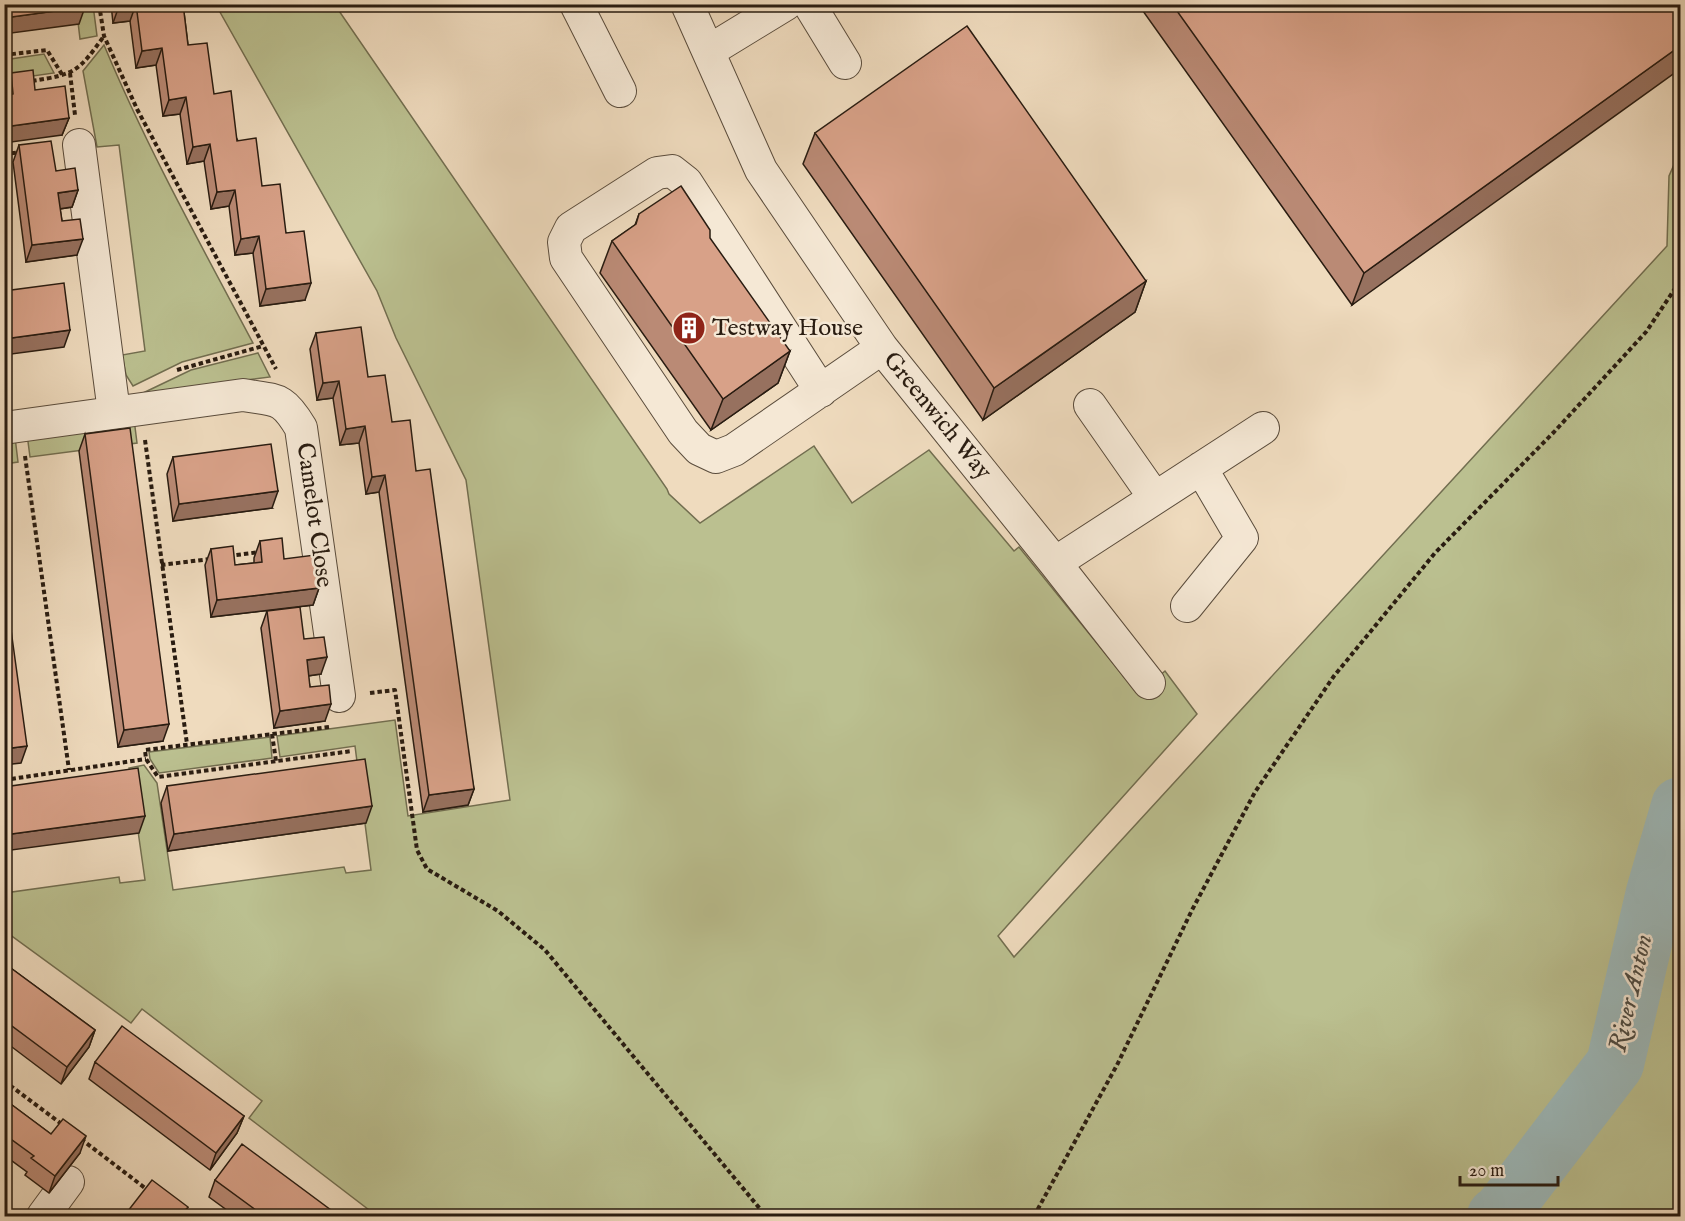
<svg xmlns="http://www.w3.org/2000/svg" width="1685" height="1221" viewBox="0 0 1685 1221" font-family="'IM FELL English',serif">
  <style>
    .green { fill: #bbc090; stroke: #726e50; stroke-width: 1.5 }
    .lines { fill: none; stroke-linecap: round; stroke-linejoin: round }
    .river { stroke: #9db9ba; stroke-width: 58 }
    .minor-casing { stroke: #5a4c3c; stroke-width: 34 }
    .path { stroke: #291c11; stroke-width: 4; stroke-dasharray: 4.5 3; stroke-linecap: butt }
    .minor { stroke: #f5e8d5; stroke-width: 32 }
    .wall { fill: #ba8a75; stroke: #291c11; stroke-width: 1.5 }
    .shaded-wall { fill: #97715f; stroke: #291c11; stroke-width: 1.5 }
    .building { fill: #d8a188; stroke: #291c11; stroke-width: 1.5 }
    .labels { text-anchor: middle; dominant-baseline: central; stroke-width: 5; stroke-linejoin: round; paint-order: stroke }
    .poi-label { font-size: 24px; fill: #291c11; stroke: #f5e8d5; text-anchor: start }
    .street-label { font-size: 24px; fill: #291c11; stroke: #f5e8d5 }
    .water-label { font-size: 26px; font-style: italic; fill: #4c4b44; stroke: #f5e8d5 }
  </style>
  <rect width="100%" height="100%" fill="#efdbbe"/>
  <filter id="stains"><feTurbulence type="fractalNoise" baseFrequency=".00333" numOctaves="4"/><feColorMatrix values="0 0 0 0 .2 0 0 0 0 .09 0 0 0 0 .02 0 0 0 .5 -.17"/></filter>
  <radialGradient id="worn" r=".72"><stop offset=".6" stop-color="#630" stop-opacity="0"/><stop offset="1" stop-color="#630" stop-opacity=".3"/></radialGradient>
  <path class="green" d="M76 5H93L97 36 80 39Z
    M216 5H335L667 489 669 494 700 523 814 446 852 503 929 450 1014 551 1019 547 1138 694 1165 671 1197 714 998 936 1014 957 1667 246 1669 176 1680 151V1216H377L249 1118 262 1101 142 1009 131 1023 5 931V893L119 877 120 883 145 880 129 768 144 765 157 783 173 890 344 867 346 873 371 870 355 746 280 757 277 736 395 720 408 816 510 800 466 480 396 338 377 291Z
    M104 45C147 148 201 245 253 343L182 362 133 386 126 375 122 355 145 351 119 145 97 147 83 71Z
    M44 54 54 73 5 80 4 60Z
    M258 353 270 377 143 393 191 370Z
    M134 419 137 443 30 457 27 434Z
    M15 437 18 462 5 464 4 438Z
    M270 737 272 758 159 773 150 759 149 752Z"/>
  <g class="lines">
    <path class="river" d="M1496 1216 1500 1214 1615 1064 1655 892 1680 806"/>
    <g class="minor-casing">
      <path id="minor" d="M576 4 620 91
        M687 4 761 170 882 348 1055 563 1149 683
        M809 4 845 63
        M709 51 786 4
        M79 145 114 412
        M821 391 686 182 672 171 657 173 571 228 564 242 566 258 683 432 699 449 716 457 734 450 882 348
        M1090 405 1155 498
        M4 428 243 395C277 401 282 396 301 428L339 696
        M1055 563 1263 428
        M1187 606 1242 538 1201 468
        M43 1216 68 1182"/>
    </g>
    <path class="path" d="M99 4 104 36 137 109 276 369
      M4 55 47 50 63 76
      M70 73 75 115
      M32 81C76 74 78 72 104 36
      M4 154 22 152
      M177 370 263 346
      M145 440 187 744
      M25 456 69 770
      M229 556 260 552
      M161 565 210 559
      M370 693 395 690 417 850 427 869 498 911 545 950 766 1216
      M329 727 145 750 146 759 158 777 352 751
      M272 734 276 761
      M4 780 146 759
      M4 1081 63 1125
      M81 1139 149 1191
      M1034 1216 1117 1065 1192 910 1255 792 1334 676 1435 553 1554 432 1646 332 1680 281"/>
    <use href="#minor" class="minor"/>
  </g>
  <path class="wall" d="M111 4H183L188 45 286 233 305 300 260 306 253 253 235 255 229 206 211 209 204 161 187 164 180 114 163 116 156 65 136 68 130 21 113 23Z
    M352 4H364L355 10Z
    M1138 4H1680L1352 305Z
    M11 73 35 90 69 118 62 135 5 95V90Z
    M815 133 1146 281 1135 312 983 420 803 164Z
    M19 145 56 171 78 190 72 207 60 209 62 221 77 255 26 262 13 162Z
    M639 214 790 351 778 383 711 430 600 273 612 241 635 225Z
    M316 333 368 377 416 471 474 789 468 805 423 812 379 492 366 494 359 443 340 445 333 398 317 400 310 349Z
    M85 434 163 741 118 747 79 451Z
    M173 457 272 508 173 521 167 474Z
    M260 541 284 559 319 588 313 605 211 617 205 565 211 549 235 565 254 563V558Z
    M267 611 304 639 321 674 308 676 310 687 325 721 274 728 261 628Z
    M167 786 366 823 168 851 161 803Z
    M4 963 95 1030 89 1047 61 1084 4 1041Z
    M95 1062 244 1116 237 1133 210 1170 89 1079Z
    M4 1099 51 1134 80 1153 49 1193 25 1175 27 1172 4 1155Z
    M215 1180 339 1216H235L209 1197Z"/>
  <path class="shaded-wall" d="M130 4H136L130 21 113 23 119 6Z
    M357 4H364L355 10Z
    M85 7 79 24 4 34V18Z
    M1680 46V69L1352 305 1364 273Z
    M162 48 156 65 136 68 142 51Z
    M186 97 180 114 163 116 169 100Z
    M69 118 62 135 4 143V127Z
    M210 144 204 161 187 164 193 147Z
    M78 190 72 207 52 210 58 193Z
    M235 190 229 206 211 209 217 192Z
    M259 236 253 253 235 255 241 239Z
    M83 239 77 255 26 262 32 245Z
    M1146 281 1135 312 983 420 994 388Z
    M311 283 305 300 260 306 266 289Z
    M70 330 64 347 4 355V339Z
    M790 351 778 383 711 430 723 399Z
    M339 381 333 398 317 400 323 383Z
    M365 426 359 443 340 445 346 429Z
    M385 475 379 492 366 494 372 477Z
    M278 491 272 508 173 521 179 504Z
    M319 588 313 605 211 617 217 600Z
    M327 657 321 674 300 677 307 660Z
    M331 704 325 721 274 728 280 711Z
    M169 724 163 741 118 747 124 730Z
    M27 746 21 763 4 765V749Z
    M474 789 468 805 423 812 429 795Z
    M372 806 366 823 168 851 174 834Z
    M145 816 139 833 4 851V835Z
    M95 1030 89 1047 61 1084 67 1067Z
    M244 1116 237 1133 210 1170 216 1153Z
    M86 1136 80 1153 49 1193 55 1176Z
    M188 1207 184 1216H180Z"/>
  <path class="building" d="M4 4H84L85 7 4 18Z
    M136 4H183L188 45 207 43 214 94 231 91 237 141 256 138 262 186 280 184 286 233 304 231 311 283 266 289 259 236 241 239 235 190 217 192 210 144 193 147 186 97 169 100 162 48 142 51Z
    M1172 4H1680V46L1364 273Z
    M967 26 1146 281 994 388 815 133Z
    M33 70 35 90 65 86 69 118 4 127V96L13 94 11 73Z
    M51 141 56 171 75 168 78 190 58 193 62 221 80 219 83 239 32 245 19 145Z
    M681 186 710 230V238L790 351 723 399 612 241 636 224 639 214Z
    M64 283 70 330 4 339V291Z
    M361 327 368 377 385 375 392 422 410 420 416 471 430 469 474 789 429 795 385 475 372 477 365 426 346 429 339 381 323 383 316 333Z
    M130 428 169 724 124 730 85 434Z
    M271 444 278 491 179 504 173 457Z
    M282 538 284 559 315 555 319 588 217 600 211 549 233 546 235 565 262 562 260 541Z
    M4 579 27 746 4 749Z
    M300 607 304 639 324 637 327 657 307 660 310 687 329 685 331 704 280 711 267 611Z
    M365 759 372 806 174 834 167 786Z
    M138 768 145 816 4 835V787Z
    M4 963 95 1030 67 1067 4 1020Z
    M122 1026 244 1116 216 1153 95 1062Z
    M4 1099 51 1134 63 1119 86 1136 55 1176 31 1158 34 1156 4 1134Z
    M242 1144 339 1216H264L215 1180Z
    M152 1180 188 1207 180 1216H124Z
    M4 1212 10 1216H4Z"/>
  <defs>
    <g id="building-disc" transform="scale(1.725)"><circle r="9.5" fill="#8f2418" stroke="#f5e8d5"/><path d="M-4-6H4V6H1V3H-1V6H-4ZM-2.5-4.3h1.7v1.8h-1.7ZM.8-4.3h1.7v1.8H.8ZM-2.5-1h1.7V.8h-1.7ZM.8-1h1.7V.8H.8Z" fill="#fff"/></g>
  </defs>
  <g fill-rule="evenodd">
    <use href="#building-disc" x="689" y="328"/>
  </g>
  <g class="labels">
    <g class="poi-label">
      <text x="712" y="328">Testway House</text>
    </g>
    <g class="street-label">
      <text transform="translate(937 416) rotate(51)">Greenwich Way</text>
      <text transform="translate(314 515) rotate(82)">Camelot Close</text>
    </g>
    <g class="water-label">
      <text transform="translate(1631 993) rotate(-77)">River Anton</text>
    </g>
  </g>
  <rect width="1685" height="1221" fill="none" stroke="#efdbbe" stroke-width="24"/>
  <rect x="6" y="6" width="1673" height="1209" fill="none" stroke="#291c11" stroke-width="3"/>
  <rect x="12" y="12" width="1661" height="1197" fill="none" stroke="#291c11" stroke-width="1.5"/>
  <path d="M1460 1176v9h98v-9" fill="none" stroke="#291c11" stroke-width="3"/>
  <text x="1469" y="1176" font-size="18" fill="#291c11" stroke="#f5e8d5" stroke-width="4.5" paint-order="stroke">20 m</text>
  <rect width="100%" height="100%" filter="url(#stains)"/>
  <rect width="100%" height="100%" fill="url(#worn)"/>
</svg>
